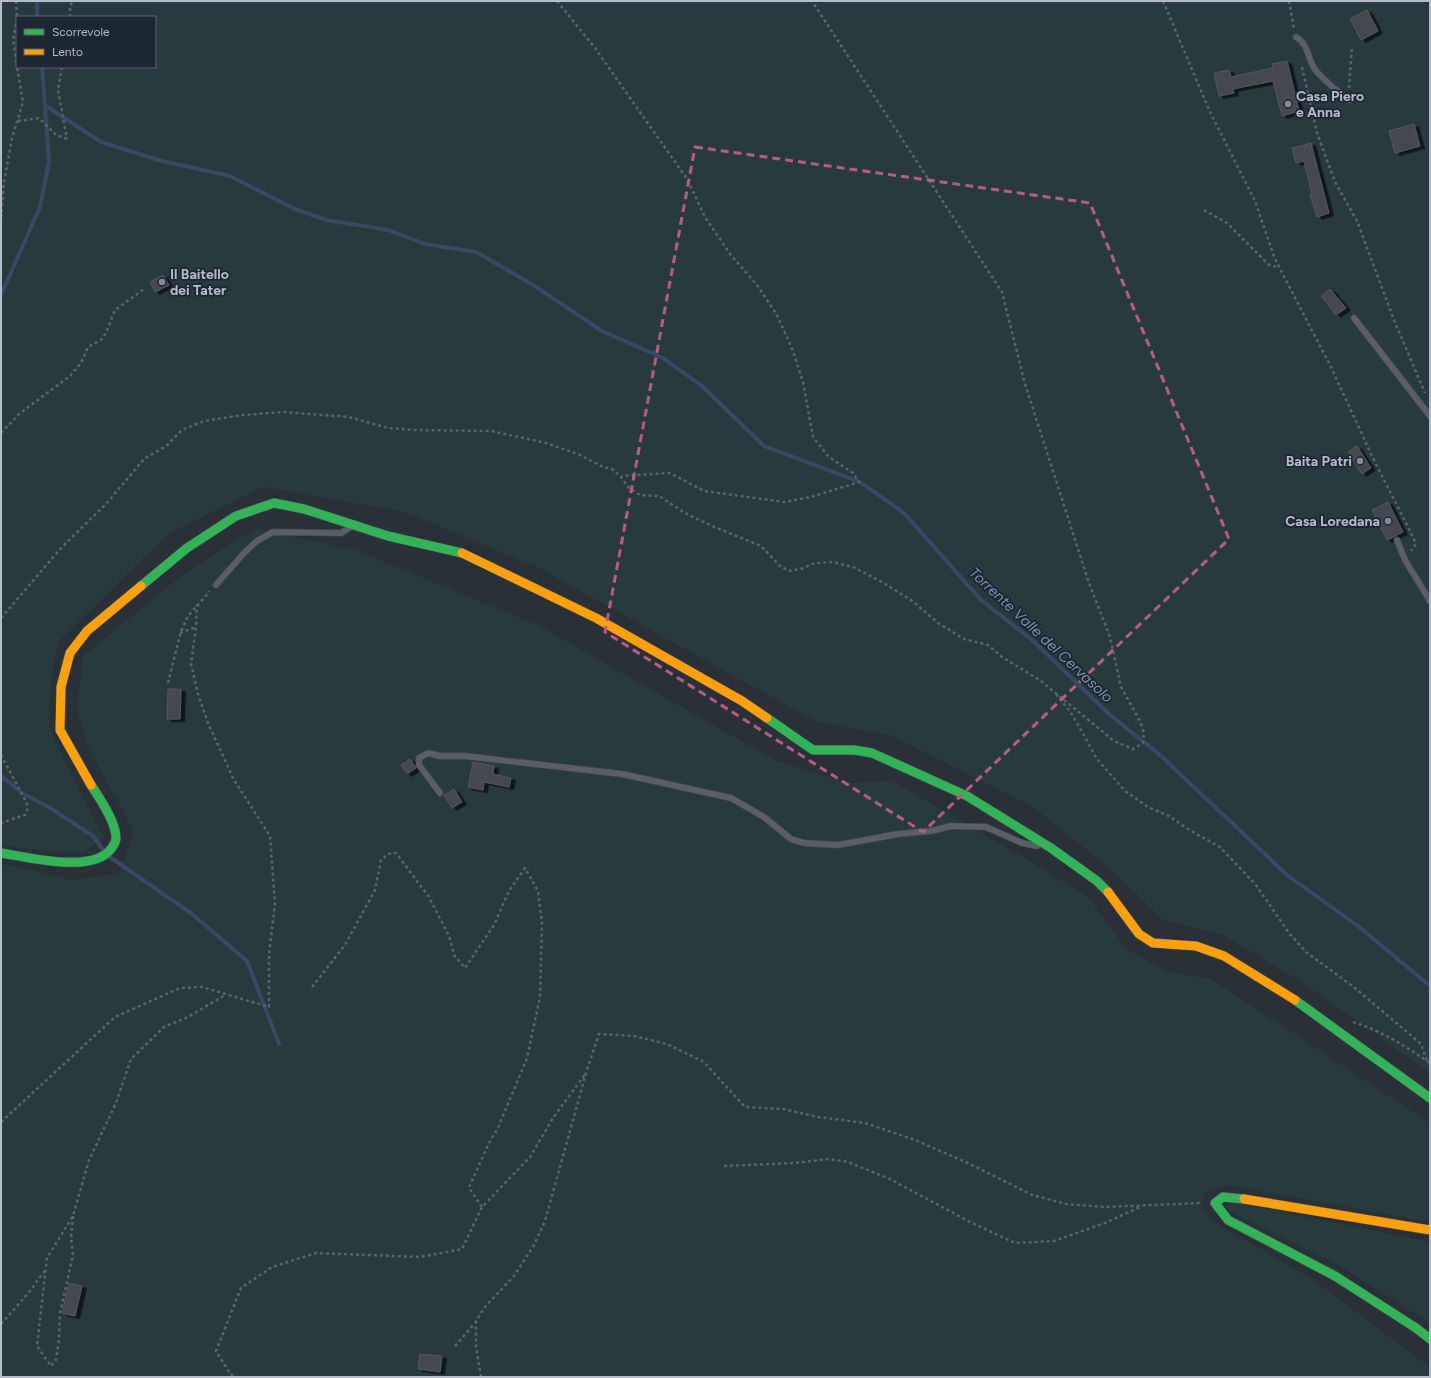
<svg xmlns="http://www.w3.org/2000/svg" width="1431" height="1378" viewBox="0 0 1431 1378" font-family="Figtree,sans-serif">
  <style>
    .green { fill: #273a3e; fill-rule: evenodd }
    .lines { fill: none; stroke-linecap: round; stroke-linejoin: round }
    .stream { stroke: #384963; stroke-width: 4 }
    .building { fill: #444950; stroke: #52575f; filter: url(#shadow) }
    .lane-casing { stroke: #484c53; stroke-width: 7 }
    .fast-casing { stroke: #484c53; stroke-width: 10 }
    .slow-casing { stroke: #484c53; stroke-width: 10 }
    .path { stroke: #5d636a; stroke-width: 2.5; stroke-dasharray: 3 3; stroke-linecap: butt }
    .lane { stroke: #5a5e66; stroke-width: 5.5 }
    .fast { stroke: #30b455; stroke-width: 9 }
    .slow { stroke: #ff9f0a; stroke-width: 9 }
    .marked { fill: none; stroke: #bc5a87; stroke-width: 3; stroke-dasharray: 8 5; stroke-linejoin: round }
    .poi-dot { fill: #848b96; stroke: #1d2633; stroke-width: 1.5 }
    .labels { text-anchor: middle; dominant-baseline: central; stroke-width: 3.5; stroke-linejoin: round; paint-order: stroke }
    .poi-label { font-size: 14px; font-weight: bold; fill: #b4bcc9; stroke: #1d2633; text-anchor: start }
    .water-label { font-size: 15px; font-style: italic; fill: #7c92b1; stroke: #1d2633 }
  </style>
  <defs>
    <filter id="shadow"><feDropShadow dx="4.5" dy="2.5" stdDeviation="0" flood-color="#0009"/></filter>
  </defs>
  <rect width="100%" height="100%" fill="#2a3038"/>
  <path class="green" d="M1 1H1430V1073L1303 983 1223 935 1163 920 1114 872 1033 807 890 735 817 722 539 568 405 512 264 487 169 533 58 642 51 681 49 728 104 839 83 852 55 853 1 845ZM17 17H155V67H17Z
    M254 529 353 549 538 625 775 760 849 783 892 781 1027 859 1089 898 1126 949 1168 972 1211 979 1430 1123V1222L1228 1185 1204 1194 1202 1208 1213 1221 1312 1279 1430 1367V1377H1V863L72 880 118 874 134 832 87 745 77 710 83 656 181 576Z
    M1236 1202 1430 1242V1323L1338 1265 1238 1216 1227 1209V1204Z"/>
  <g class="lines">
    <path class="stream" d="M37 1V17
      M46 106 101 142 162 161 230 176 295 209 326 220 388 230 425 244 476 252 530 283 602 331 663 358 702 386 764 446 860 482 904 513 981 600 1031 639 1110 715 1160 755 1287 875 1358 926 1430 986
      M1 295 40 207 49 161 42 67
      M1 776 22 793 52 809 93 836 104 851
      M110 857 192 914 247 961 279 1044"/>
  </g>
  <path class="building" d="M1367 10 1378 31 1361 40 1350 19Z
    M1287 61 1299 111 1282 116 1273 81 1233 89 1234 93 1219 96 1214 73 1229 70 1231 77 1273 68 1272 64Z
    M1414 124 1420 146 1395 153 1389 131Z
    M1311 143 1329 213 1317 217 1310 195H1312L1304 161 1296 163 1292 148Z
    M163 275 169 285 155 292 150 282Z
    M1330 289 1346 308 1336 315 1321 296Z
    M1357 446 1371 468 1362 474 1348 452Z
    M1388 502 1403 532 1387 540 1372 510Z
    M168 689H181L180 719H167Z
    M410 759 416 768 407 774 401 765Z
    M473 762 494 766 493 774 511 778 509 787 484 782 483 790 468 787Z
    M454 789 462 802 452 808 444 795Z
    M69 1283 82 1286 75 1316 62 1313Z
    M420 1354 442 1356 440 1372 418 1369Z"/>
  <g class="lines">
    <g class="lane-casing">
      <path id="lane" d="M1296 37C1310 45 1307 60 1316 71 1326 82 1338 92 1350 100
        M1354 318 1430 416
        M1397 540 1405 560 1430 601
        M216 585 244 553 257 541 273 532 341 533 351 527
        M440 793 419 765V758L428 753 440 756H465L622 774 731 798 764 817 791 839 804 843 838 845 898 834 931 831 951 826 986 827 1022 843 1037 846"/>
    </g>
    <g class="fast-casing">
      <path id="fast" d="M141 586 187 548 236 516 274 503 304 509 388 536 462 553
        M767 718 813 750H854L872 753 967 796 1051 848 1097 881 1108 892
        M1 853C28 857 92 874 111 849 113 846 116 843 116 838 116 822 100 799 91 785
        M1295 1000 1430 1098
        M1244 1199 1223 1197 1215 1203 1228 1220 1335 1276 1416 1328 1430 1339"/>
    </g>
    <g class="slow-casing">
      <path id="slow" d="M462 553 596 618 742 701 767 718
        M91 785 60 730 61 687 70 653 87 631 141 586
        M1108 892 1139 934 1153 943 1196 946 1224 956 1295 1000
        M1244 1199 1430 1230"/>
    </g>
    <path class="path" d="M16 1 17 17
      M557 1 595 48 687 179 705 217 730 254 757 285 777 315 793 351 803 382 813 437 829 457 853 473 859 482 811 497 784 502 704 491 670 473 621 476
      M1163 1 1210 112 1255 201 1275 259 1331 367 1372 456 1411 533 1416 544 1411 551
      M1289 1 1294 29
      M70 17V8L72 1
      M17 18 13 40 17 67
      M62 67 58 90 67 139
      M1302 67 1317 133 1335 182 1357 221 1394 320 1425 393
      M1349 88 1352 46
      M18 121 39 118 56 135 67 139
      M1204 210 1227 223 1269 265 1278 267
      M1 218 4 183 12 138 23 102 17 67
      M1 433 19 414 70 376 81 363 88 347 101 340 106 333 115 310 144 289
      M1 618 62 547 106 504 144 459 166 446 182 430 204 421 243 415 283 412 349 417 388 428 415 430 491 431 546 443 580 455 601 466 612 469 620 476 629 488 640 495 659 496 685 513 712 526 761 546 780 566 789 571 801 569 815 563 833 562 853 567 882 582 911 600 938 623 964 639 988 645 1002 657 1041 681 1114 741 1133 749 1143 743 1144 733 1140 721 1121 687 1110 637 1089 583 1025 384 1002 292 812 1
      M180 633 196 627
      M168 683 181 631 188 616 210 591
      M1056 694 1072 714 1097 759 1125 791 1148 807 1169 816 1191 831 1220 847 1256 885 1289 933 1306 952 1355 988 1421 1044 1427 1061
      M1 755 27 804V812L25 815 1 823
      M312 987 345 945 375 890 381 860 388 854 396 853 429 897 449 936 454 955 465 968 494 925 509 891 525 868 538 891 542 923 540 997 527 1058 498 1128 489 1143 470 1185 469 1188 482 1207
      M1353 1022C1382 1031 1405 1046 1430 1063
      M1 1122 115 1017 180 988 202 987 269 1007V954L275 904 270 836 234 780 208 723 198 694 191 664 196 627 197 605
      M724 1166 794 1163 829 1159 848 1162 890 1179 970 1222 1015 1243 1054 1241 1105 1223 1142 1206
      M73 1216 71 1238 73 1255 60 1313 59 1339 56 1360 51 1366 37 1346 47 1258 73 1216 89 1160 116 1103 131 1059 164 1027 188 1017 225 995
      M1 1324 31 1290 45 1270
      M455 1346 476 1322
      M229 1372 216 1351 241 1288 272 1267 316 1253 420 1257 462 1249 482 1207 530 1157 553 1118 586 1073
      M231 1374 233 1377
      M481 1377 476 1346V1321L484 1308 514 1276 534 1245 545 1221 586 1073 599 1034 634 1036 667 1044 704 1062 745 1107 783 1109 818 1117 865 1123 915 1140 968 1163 1032 1195 1066 1204 1103 1207 1202 1203"/>
    <use href="#lane" class="lane"/>
    <use href="#fast" class="fast"/>
    <use href="#slow" class="slow"/>
  </g>
  <path class="marked" d="M695 147 1090 203 1229 539 923 832 605 632Z"/>
  <g class="poi-dot">
    <circle cx="1288" cy="104" r="4"/>
    <circle cx="162" cy="282" r="4"/>
    <circle cx="1360" cy="461" r="4"/>
    <circle cx="1388" cy="521" r="4"/>
  </g>
  <g class="labels">
    <g class="poi-label">
      <text x="1296" y="96">Casa Piero<tspan x="1296" dy="16">e Anna</tspan></text>
      <text x="170" y="274">Il Baitello<tspan x="170" dy="16">dei Tater</tspan></text>
      <text x="1352" y="461" text-anchor="end">Baita Patri</text>
      <text x="1380" y="521" text-anchor="end">Casa Loredana</text>
    </g>
    <g class="water-label">
      <text transform="translate(1041 635) rotate(43)">Torrente Valle del Cervasolo</text>
    </g>
  </g>
  <rect width="1431" height="1378" fill="none" stroke="#b4bcc9" stroke-width="4"/>
  <rect x="16" y="16" width="140" height="52" fill="#1d2633" stroke="#59626f"/>
  <rect x="24" y="29" width="20" height="6" fill="#30b455" stroke="#59626f"/>
  <text x="52" y="36" font-size="12" fill="#b4bcc9">Scorrevole</text>
  <rect x="24" y="49" width="20" height="6" fill="#ff9f0a" stroke="#59626f"/>
  <text x="52" y="56" font-size="12" fill="#b4bcc9">Lento</text>
</svg>
